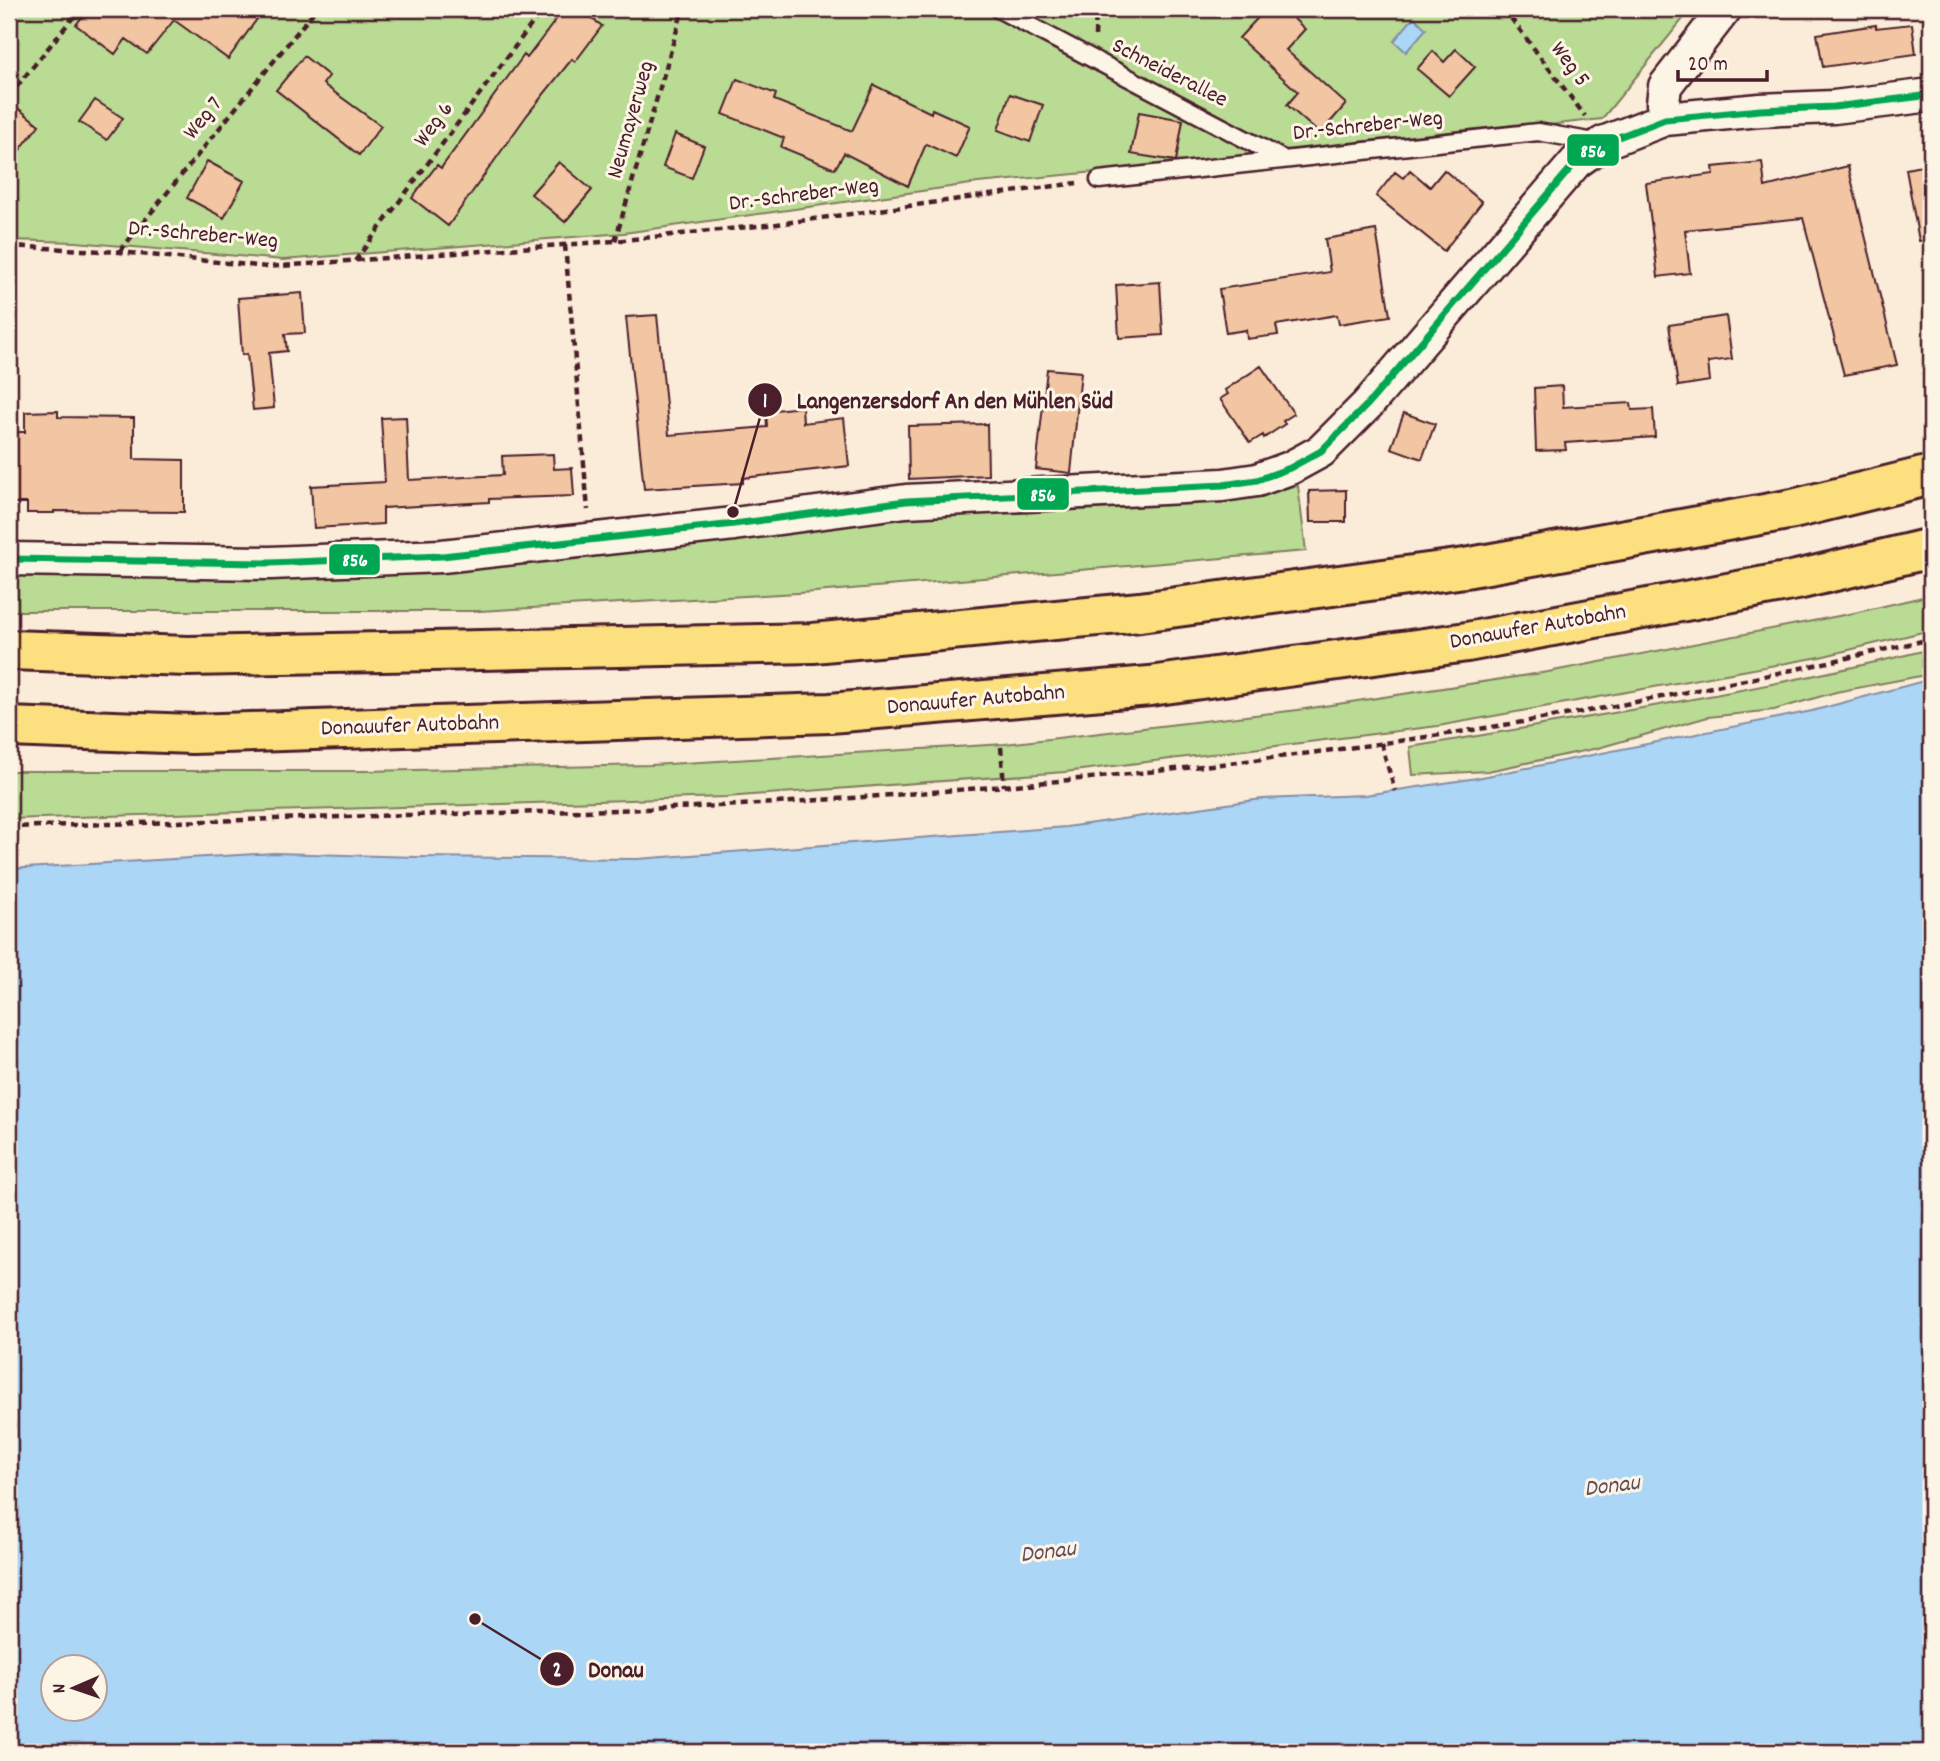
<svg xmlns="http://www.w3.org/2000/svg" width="1940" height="1761" viewBox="0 0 1940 1761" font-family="Dekko,sans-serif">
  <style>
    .green { fill: #b9db94; stroke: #827d60; stroke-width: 2 }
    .water { fill: #abd6f6; stroke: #848da5; stroke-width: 2; fill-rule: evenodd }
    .building { fill: #f2c6a2; stroke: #4a1f2b; stroke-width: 2 }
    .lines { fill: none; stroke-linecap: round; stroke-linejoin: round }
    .lane-casing { stroke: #4a1f2b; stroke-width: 21 }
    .street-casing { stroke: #4a1f2b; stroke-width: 37 }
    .highway-casing { stroke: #4a1f2b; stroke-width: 44 }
    .path { stroke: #4a1f2b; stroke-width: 4.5; stroke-dasharray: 7 5; stroke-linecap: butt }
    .lane { stroke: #fcf5e5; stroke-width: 16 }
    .street { stroke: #fcf5e5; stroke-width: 32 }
    .highway { stroke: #fce080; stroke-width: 38 }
    .bus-1-casing { stroke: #fcf5e5; stroke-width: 12 }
    .bus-1 { stroke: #00a651; stroke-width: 7 }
    .labels { text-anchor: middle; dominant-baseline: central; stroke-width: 6; stroke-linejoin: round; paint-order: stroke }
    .street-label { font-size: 23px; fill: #4a1f2b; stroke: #fcf5e5 }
    .water-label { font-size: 24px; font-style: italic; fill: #624d5e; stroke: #fcf5e5 }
    .leader { fill: none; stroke: #4a1f2b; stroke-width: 2.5 }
    .callout-dot { fill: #4a1f2b; stroke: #fcf5e5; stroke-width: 2.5 }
    .mark-label { font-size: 21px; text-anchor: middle; font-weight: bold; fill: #fff }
    .callout-label { font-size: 24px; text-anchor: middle; font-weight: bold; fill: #4a1f2b; stroke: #fcf5e5; stroke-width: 6; stroke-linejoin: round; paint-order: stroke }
    .line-badge { stroke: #fcf5e5; stroke-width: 2.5 }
    .badge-label { font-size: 19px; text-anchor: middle; font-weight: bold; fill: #fff }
  </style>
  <rect width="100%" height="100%" fill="#faecd8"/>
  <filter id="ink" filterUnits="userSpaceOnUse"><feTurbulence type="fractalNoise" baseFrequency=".0143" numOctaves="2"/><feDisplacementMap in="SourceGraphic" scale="14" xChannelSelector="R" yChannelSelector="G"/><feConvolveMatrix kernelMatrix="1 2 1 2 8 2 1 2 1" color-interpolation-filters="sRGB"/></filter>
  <g filter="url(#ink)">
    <path class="green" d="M9 9H1691L1602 119 1246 158 978 183 624 233 283 260 76 242 9 240Z
      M1298 486 1306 551 815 592 480 611H9V572L436 571 991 508 1191 500Z
      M1931 595V630L1820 657 1438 726 1065 772 726 797 9 819V771H366L651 765 1005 744 1298 710 1548 672 1854 613Z
      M1931 649V674L1836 692 1774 710 1708 717 1598 748 1488 771 1413 775 1410 747C1584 718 1760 691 1931 649Z"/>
    <path class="water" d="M1414 17 1426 29 1406 52 1394 41Z
      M1931 679V1752H9V869L274 853 417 857 637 859 1066 827 1262 799 1365 795 1477 778 1812 711ZM52 1666H94V1708H52Z"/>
    <path class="building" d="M88 9H243L257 19 228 59 174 20 147 54 126 39 115 54 76 25Z
      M564 9H580L602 26 575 62 572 59 527 115 448 226 412 198 437 165 441 168 524 55 527 58Z
      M1266 9H1283L1305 29 1286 50 1346 104 1320 134 1287 105 1298 92 1239 38Z
      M1912 24 1916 54 1823 67 1817 34 1876 25V28Z
      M1456 49 1475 67 1449 96 1417 69 1433 51 1444 62Z
      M304 56 329 76 323 84 381 126 359 155 276 90Z
      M737 79 776 94 774 100 852 131 874 85 931 113 932 109 970 126 956 158 926 144 908 186 844 153 835 169 781 147 784 138 723 114Z
      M1010 94 1043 105 1030 142 998 130Z
      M95 100 123 118 107 140 79 122Z
      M9 101 39 125 9 164Z
      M1139 112 1183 120 1176 161 1131 154Z
      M675 134 704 146 692 178 663 167Z
      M207 161 244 181 224 218 187 198Z
      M559 162 592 190 565 222 531 194Z
      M1762 162 1765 187 1848 166 1897 365 1844 375 1803 218 1685 230 1690 273 1658 277 1646 183 1714 174 1713 167Z
      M1931 164V240L1919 241 1906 169Z
      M1410 170 1430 187 1444 170 1482 202 1444 251 1376 196 1395 172 1403 178Z
      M1376 230 1390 316 1339 324 1337 315 1276 325 1278 335 1247 339 1246 330 1226 333 1219 289 1330 272 1325 239Z
      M1160 282 1163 335 1119 338 1116 285Z
      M302 293 305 333 285 334 287 351 269 353 274 408 253 410 247 354 242 355 238 298Z
      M657 315 669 435 767 427 766 411 802 407 803 423 844 418 849 466 743 478V483L644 489 626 317Z
      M1726 316 1732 359 1708 362 1710 381 1678 386 1669 325Z
      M1261 366 1294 414 1283 421 1285 424 1264 438 1263 435 1250 443 1220 399 1228 394 1225 390Z
      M1047 369 1081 372 1071 473 1036 469Z
      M1562 386 1563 407 1631 403 1632 410 1653 409 1655 437 1565 443 1566 450 1536 451 1534 388Z
      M58 411V417L134 418V459L184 460V512L54 511V513H27V503H9V432H25V412Z
      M1404 413 1435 424 1422 459 1391 448Z
      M406 417 409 480 503 475 502 456 553 454 554 469 572 468 574 496 489 499V502L383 508V524L314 528 311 486 385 482 381 418Z
      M987 424 988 475 909 479 908 426Z
      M1346 490V522H1310L1309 491Z"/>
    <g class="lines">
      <g class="lane-casing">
        <path id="lane" d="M998 9 1283 159
          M1099 180 1538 132 1600 143"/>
      </g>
      <g class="street-casing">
        <path id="street" d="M1665 119 1663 103 1665 86 1725 9
          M9 559 270 563 442 556 734 524 906 501 1223 485 1257 480 1290 468 1321 451 1368 404 1576 162 1603 143 1665 119 1760 110 1834 107 1931 95"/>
      </g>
      <g class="highway-casing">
        <path id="highway" d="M9 650 188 656 813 643 1140 612 1465 568 1793 509 1931 475
          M9 727 192 734 830 713 1150 686 1467 642 1797 580 1931 548"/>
      </g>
      <path class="path" d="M1504 9 1585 116
        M1095 36 1096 9
        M9 96 80 9
        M615 241 683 9
        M565 245 588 510
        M9 246 120 252 267 267 615 241 777 224 1077 183
        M120 251 316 9
        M355 261 543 9
        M1381 743 1395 791
        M1001 747 1004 786
        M9 827C142 823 275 819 407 815 540 812 674 810 806 801 1068 784 1330 756 1588 711 1703 690 1817 665 1931 639"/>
      <use href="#lane" class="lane"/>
      <use href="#street" class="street"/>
      <use href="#highway" class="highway"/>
      <g class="bus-1-casing">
        <path id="bus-1" d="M9 559 270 563 442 556 734 524 906 501 1223 485 1257 480 1290 468 1321 451 1368 404 1576 162 1603 143 1665 119 1760 110 1834 107 1931 95"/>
      </g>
      <use href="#bus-1" class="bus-1"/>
    </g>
  </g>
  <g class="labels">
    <g class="street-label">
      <text transform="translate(1569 65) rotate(53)">Weg 5</text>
      <text transform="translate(1169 74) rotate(27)">Schneiderallee</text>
      <text transform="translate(204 119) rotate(-51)">Weg 7</text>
      <text transform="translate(632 120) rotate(-74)">Neumayerweg</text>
      <text transform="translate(435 125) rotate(-53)">Weg 6</text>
      <text transform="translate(1368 127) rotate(-6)">Dr.-Schreber-Weg</text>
      <text transform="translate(804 196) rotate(-7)">Dr.-Schreber-Weg</text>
      <text transform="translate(203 236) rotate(5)">Dr.-Schreber-Weg</text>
      <text transform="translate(1538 628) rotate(-10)">Donauufer Autobahn</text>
      <text transform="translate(976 701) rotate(-5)">Donauufer Autobahn</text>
      <text transform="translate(410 727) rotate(-2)">Donauufer Autobahn</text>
    </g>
    <g class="water-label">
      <text transform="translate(1612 1487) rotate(-7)">Donau</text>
      <text transform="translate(1048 1553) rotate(-7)">Donau</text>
    </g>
  </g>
  <path class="leader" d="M733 512L765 400M475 1619L557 1669"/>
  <g class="callout-dot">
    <circle cx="733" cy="512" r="7"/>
    <circle cx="475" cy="1619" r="7"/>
    <circle cx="765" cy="400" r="18"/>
    <circle cx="557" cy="1669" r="18"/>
  </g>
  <g class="mark-label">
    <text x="765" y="407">1</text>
    <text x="557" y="1676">2</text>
  </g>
  <g class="callout-label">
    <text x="955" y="408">Langenzersdorf An den Mühlen Süd</text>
    <text x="616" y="1677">Donau</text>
  </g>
  <g class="line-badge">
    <rect x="1566" y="133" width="54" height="34" rx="7" fill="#00a651"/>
    <rect x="1016" y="477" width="54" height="34" rx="7" fill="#00a651"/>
    <rect x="328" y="543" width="53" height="33" rx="7" fill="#00a651"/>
  </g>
  <g class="badge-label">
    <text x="1593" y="157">856</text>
    <text x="1043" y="501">856</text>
    <text x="355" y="566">856</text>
  </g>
  <rect width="1940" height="1761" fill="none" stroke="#fcf5e5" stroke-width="35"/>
  <rect x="18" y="18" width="1905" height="1726" fill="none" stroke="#4a1f2b" stroke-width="2.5" filter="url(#ink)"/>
  <g transform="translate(74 1688) rotate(268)"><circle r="33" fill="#fcf5e5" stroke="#b59f9b" stroke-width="2"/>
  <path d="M0-5L12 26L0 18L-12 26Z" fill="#4a1f2b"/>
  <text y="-10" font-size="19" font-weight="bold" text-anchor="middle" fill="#4a1f2b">N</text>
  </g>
  <path d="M1678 70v10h89v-10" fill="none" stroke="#4a1f2b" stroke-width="3.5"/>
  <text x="1688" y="70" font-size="21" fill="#4a1f2b" stroke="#fcf5e5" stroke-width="5" paint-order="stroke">20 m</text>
</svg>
